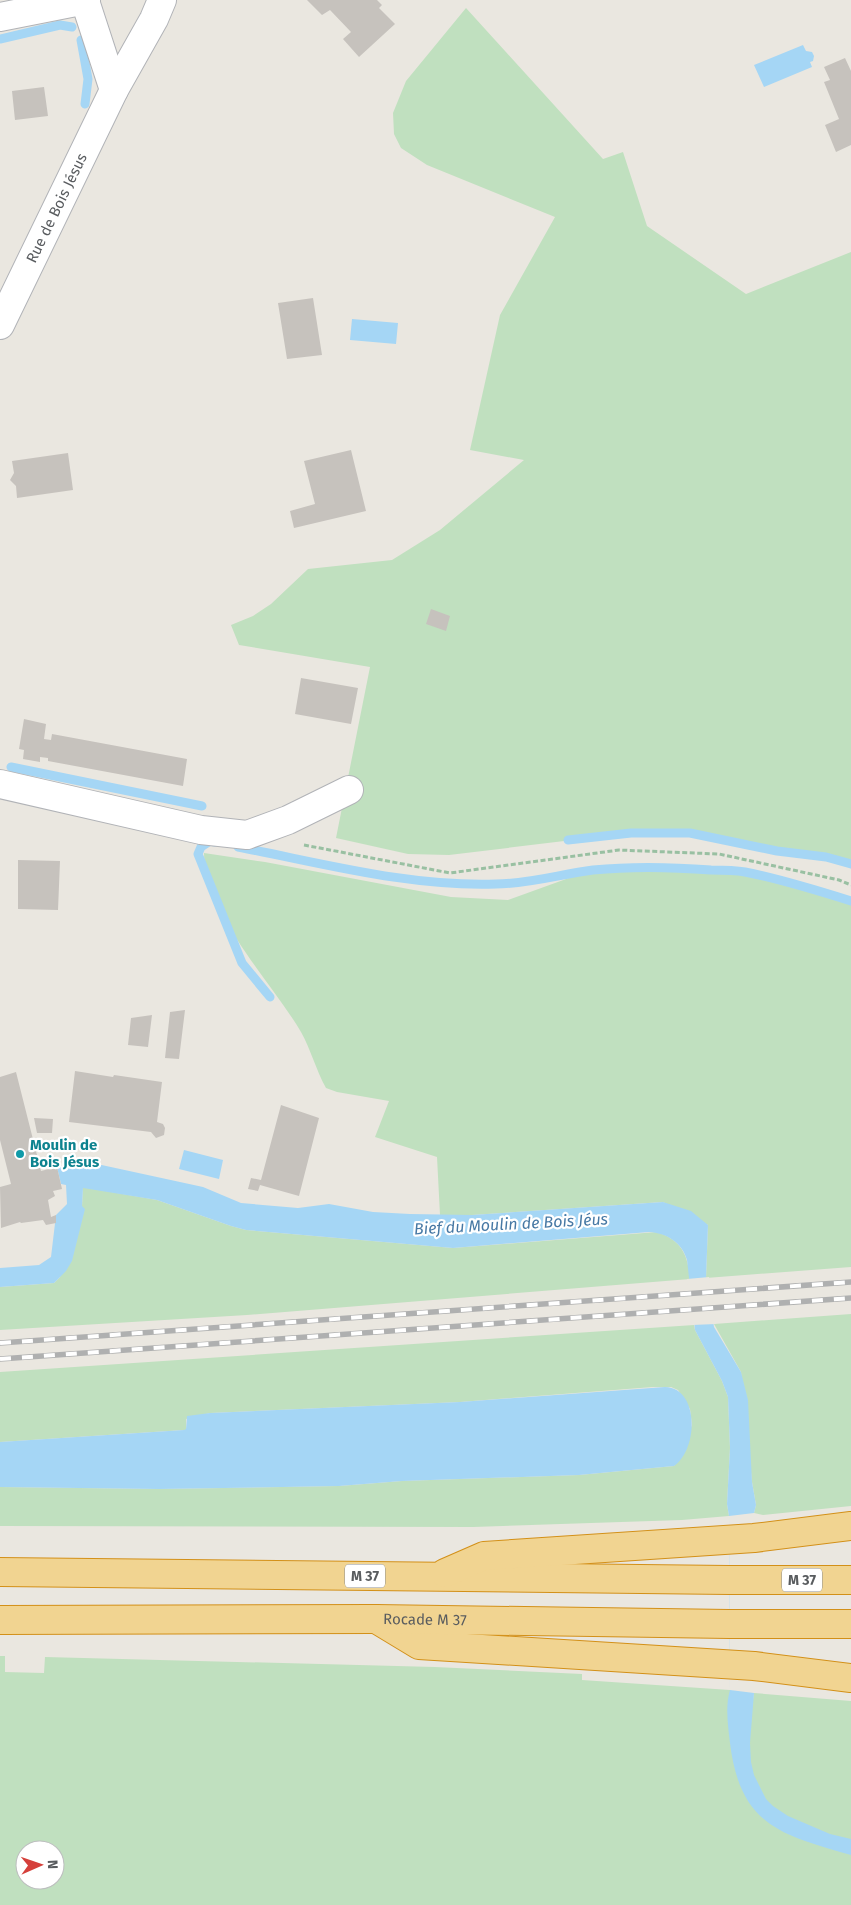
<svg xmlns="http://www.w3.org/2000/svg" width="851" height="1905" viewBox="0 0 851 1905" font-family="'Fira Sans',sans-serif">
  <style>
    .green { fill: #c0e0bf; fill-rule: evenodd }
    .water { fill: #a5d6f5 }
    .pier { fill: #eae7e0 }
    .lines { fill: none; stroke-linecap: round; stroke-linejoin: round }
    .stream { stroke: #a5d6f5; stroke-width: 9 }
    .building { fill: #c6c2bd }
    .minor-casing { stroke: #b1b3b7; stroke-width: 30 }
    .highway-casing { stroke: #d39018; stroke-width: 30 }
    .path { stroke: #99c0a2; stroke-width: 3; stroke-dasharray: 5 2.5; stroke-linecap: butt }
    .minor { stroke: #fff; stroke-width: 28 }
    .highway { stroke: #f1d491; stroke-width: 28 }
    .rail-casing { stroke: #afb0b0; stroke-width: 5.5 }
    .rail { stroke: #fff; stroke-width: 4; stroke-dasharray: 11; stroke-linecap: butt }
    .culture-dot { fill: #0f9aa8; stroke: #fff; stroke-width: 2 }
    .labels { text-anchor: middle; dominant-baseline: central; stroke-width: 4.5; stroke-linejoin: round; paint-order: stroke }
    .shield { fill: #fff; stroke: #8b8d8f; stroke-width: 1 }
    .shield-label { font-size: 14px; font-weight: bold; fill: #595c5f }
    .street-label { font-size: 15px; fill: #595c5f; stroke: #fff }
    .culture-label { font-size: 15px; font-weight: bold; fill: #0d838f; stroke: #fff; text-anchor: start }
    .water-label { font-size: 16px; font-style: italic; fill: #4678a4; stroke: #fff }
  </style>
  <rect width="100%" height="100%" fill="#eae7e0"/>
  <path class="green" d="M466 8 603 159 623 152 647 226 746 294 851 252V864L826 857 776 851 690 833H631L449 855 408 854 336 838 370 667 239 645 231 625 253 616 271 604 308 569 392 560 440 530 524 460 470 450 500 315 555 217 427 165 401 148 394 134 393 113 406 81Z
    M204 853 265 862 451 897 508 900 591 870 634 867 690 868 744 872 817 890 851 901V1267L706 1278 708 1225 663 1202 472 1215H440L437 1157 375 1137 389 1101 337 1092 326 1088C316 1070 311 1050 301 1032 271 981 204 913 204 853Z
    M83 1187 157 1200 231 1226 246 1230 453 1248 657 1232C681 1240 688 1254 690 1279L247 1315 0 1330V1287L54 1283 60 1277 82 1206Z
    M851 1314V1506L763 1515 754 1513 756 1505 752 1482 741 1372 714 1324Z
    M694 1325 695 1330 722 1381 728 1397 730 1448 727 1504 729 1516 682 1520 473 1527 0 1526V1487L159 1489 339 1486 402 1481 579 1475 674 1466 692 1425 690 1409 678 1390 671 1387H653L460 1402 210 1413 186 1419V1430H184L0 1442V1372Z
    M0 1656H5V1672L44 1673 45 1657 435 1667 582 1674V1680L730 1690 751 1714 754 1693 851 1701V1905H0ZM25 1850H55V1880H25Z"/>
  <path class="water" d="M803 45 806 51 812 52 814 56 813 61 810 62 812 67 764 87 754 65Z
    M352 319 398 323 396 344 350 340Z
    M184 1150 223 1160 219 1179 179 1169Z
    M74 1159 203 1187 241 1203 298 1208 329 1204 373 1212 410 1214 472 1215 663 1202 691 1211 708 1225 706 1278 714 1327 741 1372 748 1400 752 1482 756 1505 754 1513V1693L750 1743 751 1762 754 1775 766 1799 773 1806 788 1816 830 1834 851 1839V1855C780 1835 740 1825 730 1743 728 1725 725 1707 730 1690L729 1516 727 1504 730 1448 728 1397 722 1381 695 1330 687 1260C682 1242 666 1233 649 1232L453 1248 246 1230 231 1226 157 1200 83 1188 82 1206 85 1209 72 1261 66 1271 54 1283 0 1287V1268L39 1265 51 1257 56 1215 67 1204 66 1185 61 1184 57 1167H62Z
    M665 1387C700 1388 698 1450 674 1466L579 1475 402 1481 339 1486 159 1489 0 1487V1442L184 1430 186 1429 187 1416 210 1413 460 1402Z"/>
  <path class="pier" d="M709 1277 716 1324 692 1325 687 1279Z
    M754 1513V1693L730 1690 729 1516Z"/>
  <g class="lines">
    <path class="stream" d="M0 39 60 25 72 27
      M81 40 88 79 85 104
      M11 767 202 806
      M568 840 631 833H690L777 851 826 857 851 864
      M215 842 210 841 201 847 198 854 242 963 270 997
      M238 847C322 863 409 887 496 884 529 884 561 874 593 870 633 866 672 867 711 870 722 870 734 870 745 872 781 879 816 890 851 901"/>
  </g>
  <path class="building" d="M307 0H377L382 5 379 8 395 24 359 57 343 39 351 32 330 10 322 15Z
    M845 58 851 71V145L836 152 825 125 839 119 824 82 830 80 824 67Z
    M44 87 48 116 15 120 12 91Z
    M313 298 322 355 287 359 278 303Z
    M351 450 366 511 294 528 290 511 315 504 304 461Z
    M68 453 73 490 17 498 16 486 10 480 14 473 12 461Z
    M431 609 450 616 446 631 426 624Z
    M301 678 358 688 351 724 295 714Z
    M24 719 46 724 44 739 51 740 52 734 187 759 183 786 48 761V758L40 757V762L23 759 24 750 19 749Z
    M18 860 60 861 58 910 18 909Z
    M185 1010 179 1059 165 1058 170 1012Z
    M152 1015 148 1047 128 1045 131 1018Z
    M75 1071 113 1077 114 1075 162 1082 157 1122 163 1124 165 1128 164 1135 156 1138 151 1132 69 1122Z
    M16 1072 41 1171 57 1167 62 1189 53 1191 55 1196 48 1200 51 1217 56 1215V1223L46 1225 43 1220 21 1223 20 1222 1 1228 0 1187 11 1184 0 1140V1077Z
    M281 1105 319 1118 299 1196 260 1185 258 1191 248 1189 251 1178 261 1180Z
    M34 1118 53 1119 52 1133H37Z"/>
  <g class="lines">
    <g class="minor-casing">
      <g id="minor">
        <path d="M85 1 114 90"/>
        <path d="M0 17 86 0"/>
        <path id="s1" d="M0 325 114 90 154 19 162 0"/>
        <path d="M0 784 201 830 247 835 288 820 349 790"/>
      </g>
    </g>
    <g class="highway-casing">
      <g id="highway">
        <path d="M0 1572 729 1580H851"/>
        <path d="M445 1573 484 1556 754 1538 851 1526"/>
        <path d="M376 1619 419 1645 754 1666 851 1678"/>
        <path id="s2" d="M0 1620 376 1619 729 1624H851"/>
      </g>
    </g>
    <path class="path" d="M304 845 450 873 619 850 719 854 839 880 851 885"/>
    <use href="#minor" class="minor"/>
    <use href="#highway" class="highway"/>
    <g class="rail-casing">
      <path id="rail" d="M0 1343 851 1282
        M0 1359 851 1298"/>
    </g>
    <use href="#rail" class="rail"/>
  </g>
  <circle class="culture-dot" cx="20" cy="1154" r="5"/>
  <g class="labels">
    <g class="shield">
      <rect x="345" y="1564.5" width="40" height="23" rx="4"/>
      <rect x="782" y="1568.5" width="40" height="23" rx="4"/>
    </g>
    <g class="shield-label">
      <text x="365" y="1576">M 37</text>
      <text x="802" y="1580">M 37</text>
    </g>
    <g class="street-label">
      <text stroke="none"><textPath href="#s1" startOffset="130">Rue de Bois Jésus</textPath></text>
      <text stroke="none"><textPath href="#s2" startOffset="425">Rocade M 37</textPath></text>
    </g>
    <g class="culture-label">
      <text x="30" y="1145">Moulin de<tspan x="30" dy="17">Bois Jésus</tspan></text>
    </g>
    <g class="water-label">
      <text transform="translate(511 1224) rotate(-3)">Bief du Moulin de Bois Jéus</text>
    </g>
  </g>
  <g transform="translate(40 1865) rotate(88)"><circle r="24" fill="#ffffff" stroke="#bdbebf"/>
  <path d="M0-4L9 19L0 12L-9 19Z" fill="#d5403b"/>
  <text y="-8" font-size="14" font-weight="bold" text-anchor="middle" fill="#595c5f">N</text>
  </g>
</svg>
